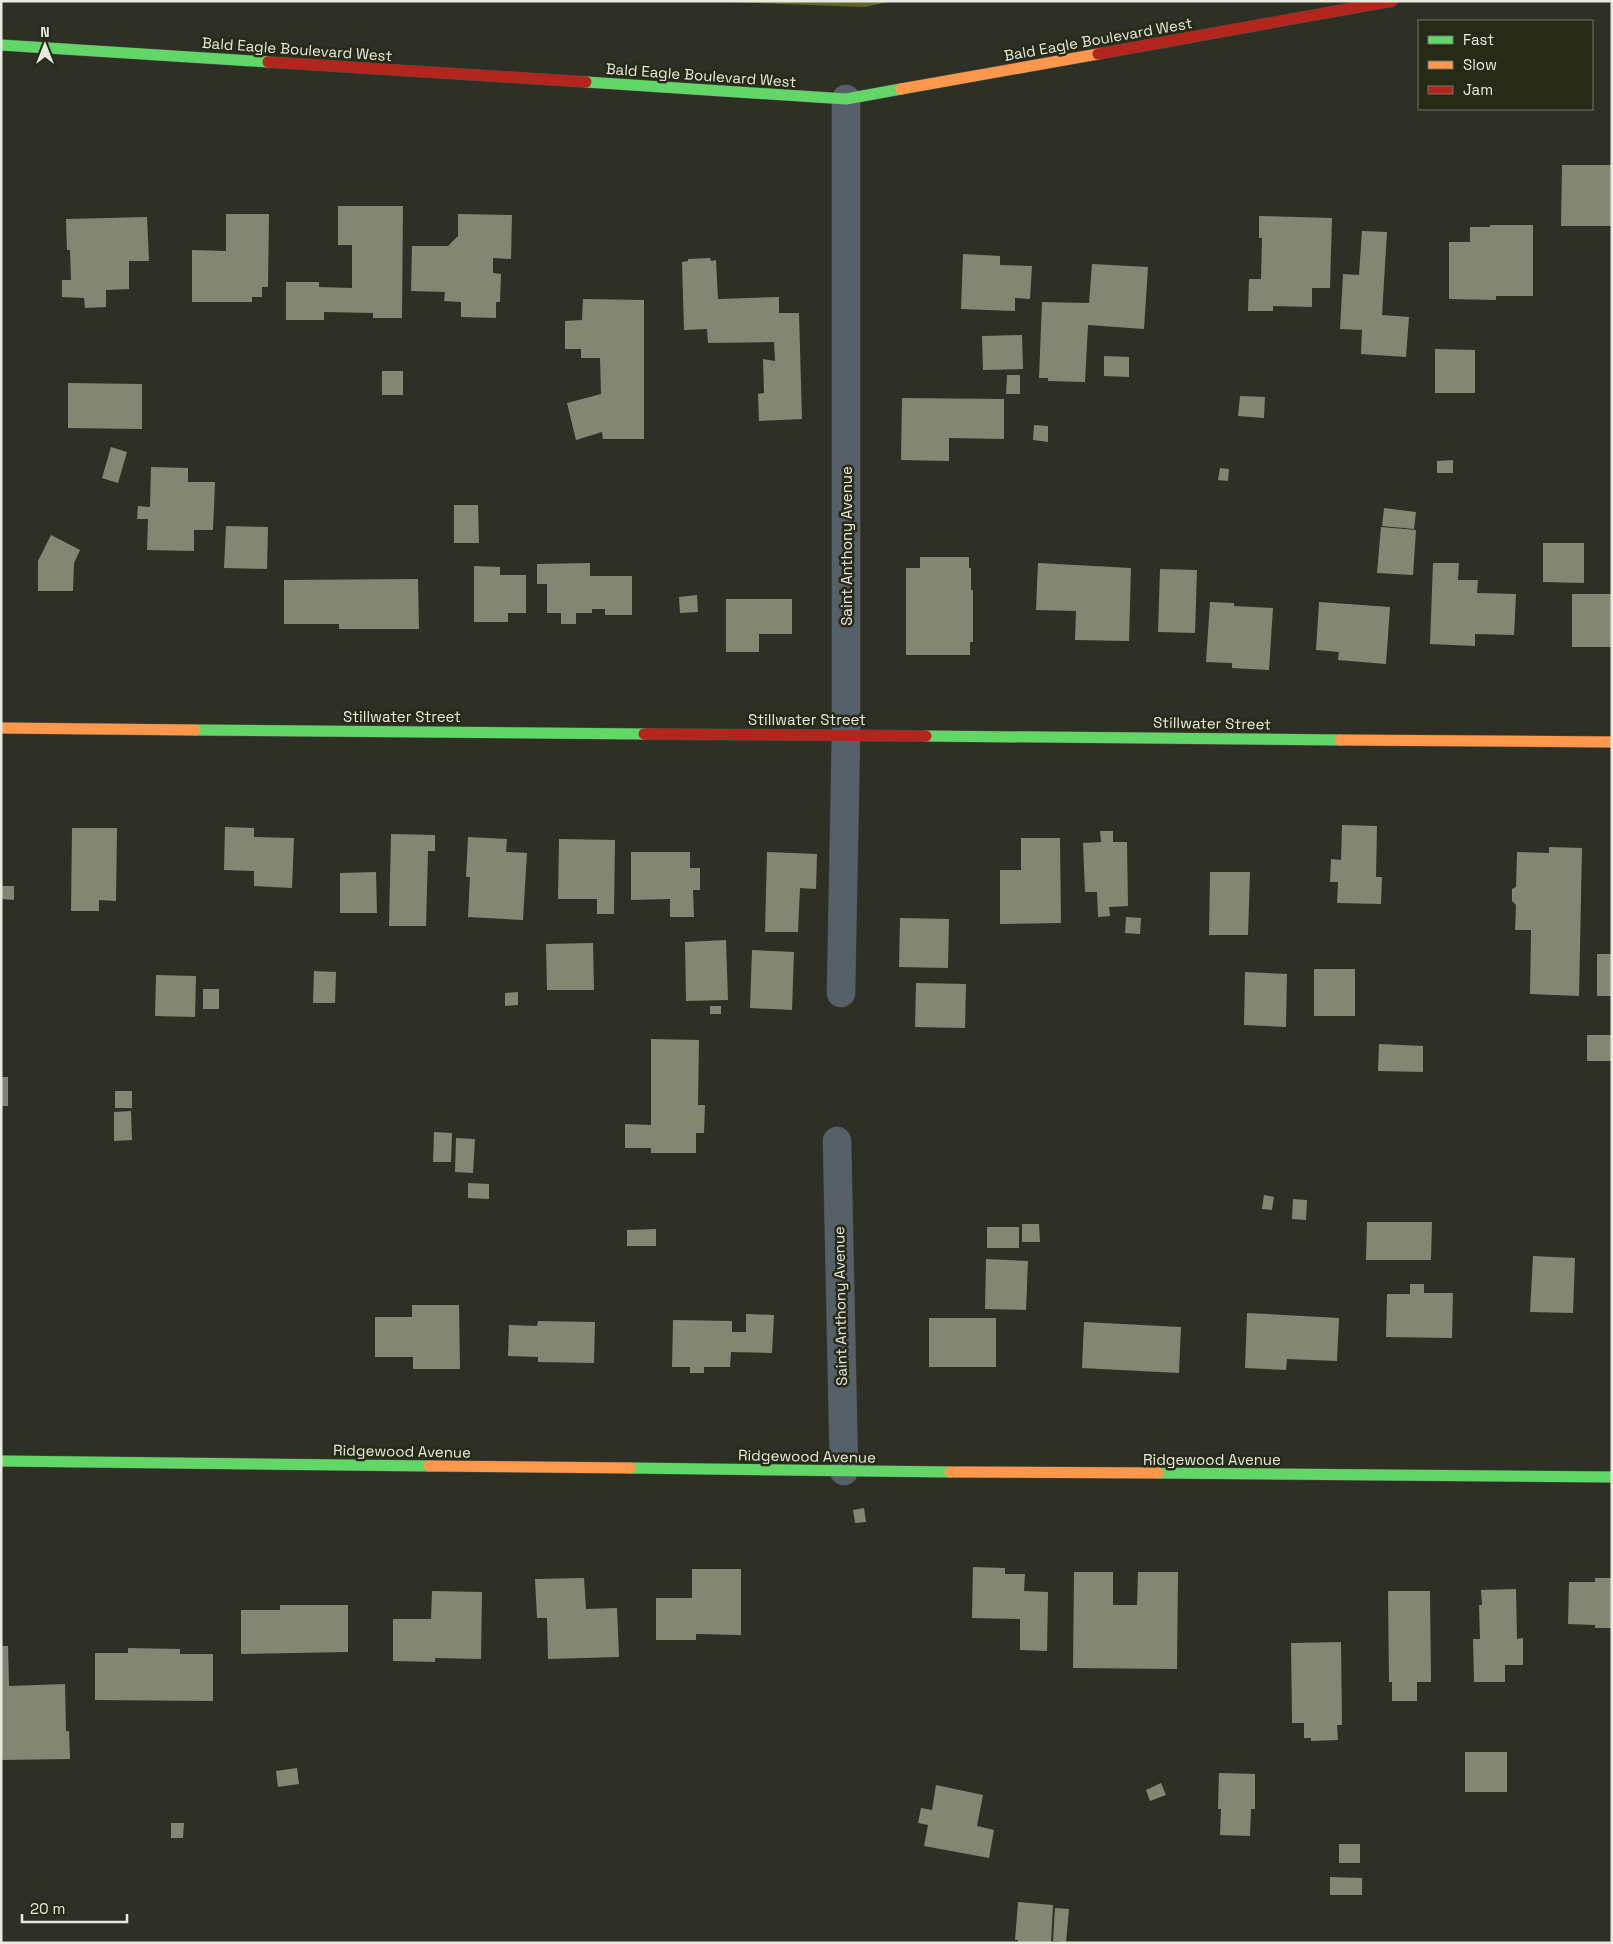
<svg xmlns="http://www.w3.org/2000/svg" width="1613" height="1944" viewBox="0 0 1613 1944" font-family="'Space Grotesk',sans-serif">
  <style>
    .water { fill: #606628 }
    .building { fill: #848674 }
    .lines { fill: none; stroke-linecap: round; stroke-linejoin: round }
    .street-casing { stroke: #4b4d43; stroke-width: 29 }
    .fast-casing { stroke: #4b4d43; stroke-width: 12 }
    .slow-casing { stroke: #4b4d43; stroke-width: 12 }
    .jam-casing { stroke: #4b4d43; stroke-width: 12 }
    .street { stroke: #566069; stroke-width: 28 }
    .fast { stroke: #63d668; stroke-width: 11 }
    .slow { stroke: #ff974d; stroke-width: 11 }
    .jam { stroke: #b3261e; stroke-width: 11 }
    .labels { text-anchor: middle; dominant-baseline: central; stroke-width: 5; stroke-linejoin: round; paint-order: stroke }
    .street-label { font-size: 15px; fill: #e8eade; stroke: #282a18 }
  </style>
  <rect width="100%" height="100%" fill="#2e3025"/>
  <path class="water" d="M705 1H894L864 7Z"/>
  <path class="building" d="M1562 165H1612V226H1561Z
    M338 206H403L402 318H373V313L324 312V320H286V282H319V287L352 288V245H338Z
    M226 214H269L268 287H262V297H252V302H192V250L226 251Z
    M458 214 512 215 511 259 493 258V273L501 274 500 302H496V318L461 317V302L444 301 445 292 411 291 412 246H448L458 236Z
    M1259 216 1332 218 1330 288H1312V307L1273 306V311H1248L1249 279H1261L1262 238H1259Z
    M147 217 149 261H129V289L106 290V307L85 308 84 298 62 297V280H71L70 250H67L66 219Z
    M1490 225H1533V296H1496V300L1449 299V242H1470V227H1490Z
    M1362 231 1387 232 1382 315 1409 317 1406 357 1361 354 1362 330 1340 329 1343 274 1359 275Z
    M963 254 1000 256V265L1032 266 1030 299 1015 298V311L961 309Z
    M710 258 711 261 716 260 718 299 779 297V313H799L802 419 759 421 758 394 764 393 763 359 775 361 774 342 708 343 707 329 684 330 682 262 688 261V259Z
    M1092 264 1148 267 1144 329 1088 325 1085 382 1048 381V378H1039L1042 302 1089 303Z
    M583 299 644 300V439H603L602 432 576 440 567 403 601 394 600 358H581V349H565V321L582 320Z
    M1022 335 1023 369 983 370 982 336Z
    M1435 349 1475 350V393H1435Z
    M1104 356 1129 357V377L1104 376Z
    M382 371H403V395H382Z
    M1007 375H1020V394H1006Z
    M68 383 142 384V429L68 428Z
    M1240 396 1265 397 1264 418 1238 416Z
    M902 398 1004 399V439L949 438V461L901 460Z
    M1034 425 1048 426V442L1033 440Z
    M111 447 127 452 118 483 102 478Z
    M1453 460V473H1437V461Z
    M151 467 188 468V482H215L213 530H194V551L147 550 148 519H137L138 506 150 507Z
    M1220 468 1229 469 1228 481 1218 480Z
    M454 505H478L479 543H454Z
    M1384 508 1416 512 1414 529 1382 526Z
    M226 526 268 527 267 569 224 568Z
    M1381 527 1416 530 1413 575 1377 573Z
    M51 535 80 550 74 563 73 591H38V561Z
    M1543 543H1584V583L1543 582Z
    M920 557H969V568H971V590H973V642H970V655H906V568H920Z
    M590 563V576H632V615H605V609H592V613H576V624H561V613H547V584H537V564Z
    M1038 563 1131 568 1129 641 1075 640 1076 611 1036 610Z
    M1433 563H1459L1458 580H1478L1477 593 1516 594 1514 635 1475 634V646L1430 644Z
    M474 566 500 567V575H526V613H508V622H474Z
    M1160 569 1197 570 1195 633 1158 632Z
    M418 579 419 629H339V624H284V580Z
    M1572 594H1612V647H1572Z
    M697 595 698 612 680 613 679 597Z
    M726 599H792V634H759V652H726Z
    M1210 602 1234 603V606L1273 608 1269 670 1232 668V663L1206 662Z
    M1319 602 1390 607 1386 664 1338 660 1339 652 1316 650Z
    M1342 825 1377 826 1376 877H1382L1381 904 1337 903 1338 882H1330L1331 859 1341 860Z
    M225 827 254 828V837L294 838 292 888 254 886V871L224 870Z
    M72 828H117L116 901 99 900V911H71Z
    M1100 831H1113V842H1127L1128 906 1109 907 1110 916 1098 917 1097 892H1085L1083 843 1101 842Z
    M391 834 435 835V851H428L426 926H389Z
    M468 837 507 839 506 852 527 853 523 920 468 917 470 877H466Z
    M1021 838H1060L1061 923 1000 924V870H1021Z
    M559 839 615 840 614 914H597V899H558Z
    M1549 847 1582 848 1579 996 1530 994 1531 930H1515L1516 905 1512 901V889L1516 887 1517 852 1549 853Z
    M631 852H690V868H700V890H693L694 917H670V899L631 900Z
    M767 852 817 854 816 889 800 888 798 932H765Z
    M376 872 377 913H340V873Z
    M1210 872H1250L1248 935H1209Z
    M1 886H14V900L1 899Z
    M1126 917 1141 918 1140 934 1125 933Z
    M900 918 949 919 948 968 899 967Z
    M726 940 728 1000 686 1001 685 942Z
    M593 943 594 990H547L546 944Z
    M752 950 794 952 792 1010 750 1008Z
    M1597 954H1612V996H1597Z
    M1314 969H1355V1016H1314Z
    M314 971 336 972 335 1003H313Z
    M1245 972 1287 974 1286 1027 1244 1025Z
    M156 975 196 976 195 1017 155 1016Z
    M916 983 966 984 965 1028 915 1027Z
    M203 989H219V1009H203Z
    M518 992V1005L505 1006V993Z
    M710 1006H721V1014H710Z
    M1587 1035H1612V1061H1587Z
    M651 1039 699 1040 698 1105H705L704 1133H696V1153H651V1148H625V1124L651 1125Z
    M1379 1044 1423 1046V1072L1378 1071Z
    M1 1077H8V1106H1Z
    M115 1091H132V1108H115Z
    M131 1111 132 1140 114 1141V1112Z
    M434 1132 452 1133 451 1162H433Z
    M456 1138 475 1139 473 1173 455 1172Z
    M468 1183 489 1184V1199L468 1198Z
    M1264 1195 1274 1197 1272 1210 1262 1209Z
    M1293 1199 1307 1200 1306 1220 1292 1219Z
    M1367 1222H1432L1431 1260H1366Z
    M1022 1224H1039L1040 1242H1022Z
    M987 1227H1019V1248H987Z
    M656 1229V1246H627V1230Z
    M1533 1256 1575 1258 1573 1313 1530 1312Z
    M986 1259 1028 1261 1026 1310 985 1309Z
    M1410 1284H1424V1293H1453L1452 1338 1386 1337 1387 1294H1410Z
    M412 1305H459L460 1369H413V1357H375V1317H412Z
    M1247 1313 1339 1318 1337 1361 1287 1359 1286 1370 1245 1368Z
    M746 1314 774 1315 772 1353 731 1352 730 1367H704V1373H690V1367H672L673 1320 732 1321V1332H746Z
    M929 1318H996V1367H929Z
    M538 1321 595 1322 594 1363 538 1362V1357L508 1356 509 1325 537 1326Z
    M1084 1322 1181 1327 1179 1373 1082 1368Z
    M864 1508 866 1522 855 1523 853 1510Z
    M973 1567 1005 1568V1574H1025L1024 1591 1048 1592 1047 1651 1020 1650V1619L972 1618Z
    M692 1569H741V1635L696 1634V1640H656V1598H692Z
    M1074 1572H1113V1605H1137L1138 1572H1178L1177 1669 1073 1668Z
    M584 1578 586 1609 617 1608 619 1657 548 1659 547 1618H537L535 1579Z
    M1595 1578H1612V1628H1595V1625L1568 1624 1569 1582H1595Z
    M1516 1589 1517 1639 1523 1638V1665H1505V1682H1474L1473 1639H1480L1479 1605H1482L1481 1590Z
    M432 1591 482 1592 481 1659 435 1658V1662L393 1661V1619H431Z
    M1388 1591H1430L1431 1682H1417V1701H1392V1682H1389Z
    M280 1605H348V1652L241 1654V1610H280Z
    M1341 1642 1342 1725H1337L1338 1740 1311 1741V1738H1304V1723H1292L1291 1643Z
    M1 1646H8L9 1686 65 1684 66 1731H69L70 1759 1 1760Z
    M128 1648 180 1649V1654H213V1701L95 1700V1653H128Z
    M1465 1752H1507V1792H1465Z
    M297 1768 299 1784 278 1787 276 1771Z
    M1219 1773 1255 1774V1809H1251L1250 1836 1220 1835 1221 1809H1218Z
    M1161 1783 1166 1795 1150 1801 1146 1790Z
    M936 1785 983 1795 977 1826 994 1830 989 1858 924 1846 928 1825 918 1823 921 1808 932 1810Z
    M171 1823H184L183 1838H171Z
    M1339 1844H1360V1863H1339Z
    M1330 1877 1362 1878V1895H1330Z
    M1018 1902 1053 1905 1051 1943H1018V1940H1015Z
    M1055 1908 1069 1909 1066 1942 1053 1941Z"/>
  <g class="lines">
    <g class="street-casing">
      <path id="street" d="M841 993 846 734V99
        M837 1141 844 1471"/>
    </g>
    <g class="fast-casing">
      <path id="fast" d="M1 45 268 62
        M586 82 846 99 901 89
        M195 730 644 734
        M926 736 1340 740
        M1 1461 429 1466
        M630 1468 950 1472
        M1158 1473 1612 1477"/>
    </g>
    <g class="slow-casing">
      <path id="slow" d="M901 89 1098 54
        M1 728 195 730
        M1340 740 1612 742
        M429 1466 630 1468
        M950 1472 1158 1473"/>
    </g>
    <g class="jam-casing">
      <path id="jam" d="M1098 54 1392 1
        M268 62 586 82
        M644 734 926 736"/>
    </g>
    <use href="#street" class="street"/>
    <use href="#fast" class="fast"/>
    <use href="#slow" class="slow"/>
    <use href="#jam" class="jam"/>
  </g>
  <g class="labels">
    <g class="street-label">
      <text transform="translate(1098 39) rotate(-10)">Bald Eagle Boulevard West</text>
      <text transform="translate(297 49) rotate(4)">Bald Eagle Boulevard West</text>
      <text transform="translate(701 75) rotate(4)">Bald Eagle Boulevard West</text>
      <text transform="translate(846 546) rotate(-90)">Saint Anthony Avenue</text>
      <text x="402" y="716">Stillwater Street</text>
      <text x="807" y="719">Stillwater Street</text>
      <text transform="translate(1212 723) rotate(1)">Stillwater Street</text>
      <text transform="translate(840 1306) rotate(-91)">Saint Anthony Avenue</text>
      <text transform="translate(402 1451) rotate(1)">Ridgewood Avenue</text>
      <text transform="translate(807 1456) rotate(1)">Ridgewood Avenue</text>
      <text x="1212" y="1459">Ridgewood Avenue</text>
    </g>
  </g>
  <rect width="1613" height="1944" fill="none" stroke="#e8eade" stroke-width="5"/>
  <rect x="1418" y="20" width="175" height="90" fill="#282a18" stroke="#757767"/>
  <rect x="1428" y="36" width="25" height="8" fill="#63d668" stroke="#757767"/>
  <text x="1463" y="45" font-size="15" fill="#e8eade">Fast</text>
  <rect x="1428" y="61" width="25" height="8" fill="#ff974d" stroke="#757767"/>
  <text x="1463" y="70" font-size="15" fill="#e8eade">Slow</text>
  <rect x="1428" y="86" width="25" height="8" fill="#b3261e" stroke="#757767"/>
  <text x="1463" y="95" font-size="15" fill="#e8eade">Jam</text>
  <g transform="translate(45 45)" stroke="#282a18" stroke-width="4" paint-order="stroke">
  <path d="M0-4L9 19L0 12L-9 19Z" fill="#e8eade"/>
  <text y="-8" font-size="14" font-weight="bold" text-anchor="middle" fill="#e8eade">N</text>
  </g>
  <path d="M22 1914v8h105v-8" fill="none" stroke="#e8eade" stroke-width="2.5"/>
  <text x="30" y="1914" font-size="15" fill="#e8eade" stroke="#282a18" stroke-width="4" paint-order="stroke">20 m</text>
</svg>
